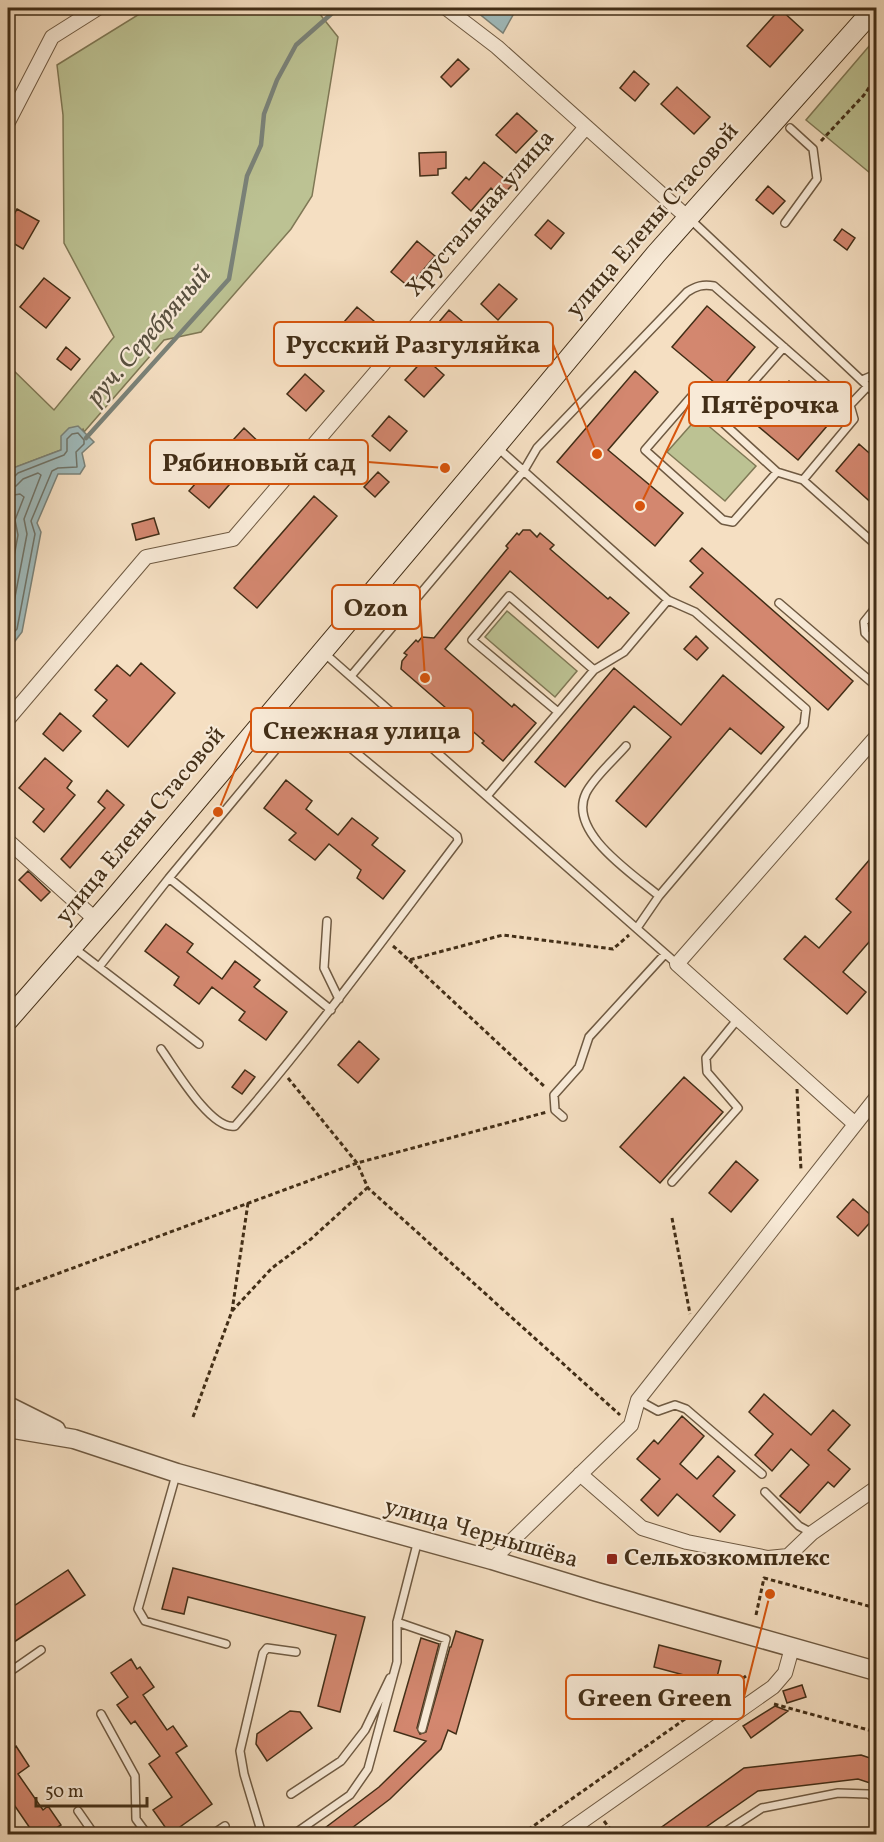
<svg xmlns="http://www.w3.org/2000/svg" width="884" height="1842" viewBox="0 0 884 1842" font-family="Vollkorn,serif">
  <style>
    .green { fill: #bcc293; stroke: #7f7855; stroke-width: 1.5 }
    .water { fill: #9fbabb; stroke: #7a8279; stroke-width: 1.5 }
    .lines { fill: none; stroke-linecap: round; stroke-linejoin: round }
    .shore { stroke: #707469; stroke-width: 1.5 }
    .stream { stroke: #7a8279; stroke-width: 4.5 }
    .building { fill: #d3876f; stroke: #422e17; stroke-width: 1.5 }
    .service-casing { stroke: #6f5a42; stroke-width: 10 }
    .minor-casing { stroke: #6f5a42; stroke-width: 16 }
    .tertiary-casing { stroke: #6f5a42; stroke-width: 21 }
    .secondary-casing { stroke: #422e17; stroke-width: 22 }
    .path { stroke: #422e17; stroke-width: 3; stroke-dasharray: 4.5 3; stroke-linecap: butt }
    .service { stroke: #f8ead7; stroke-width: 7 }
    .minor { stroke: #f8ead7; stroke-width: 14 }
    .tertiary { stroke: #f8ead7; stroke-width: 18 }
    .secondary { stroke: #f8ead7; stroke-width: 20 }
    .poi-dot { fill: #8f2418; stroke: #f8ead7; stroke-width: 2 }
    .labels { text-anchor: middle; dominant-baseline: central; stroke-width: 4.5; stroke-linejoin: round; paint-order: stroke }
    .street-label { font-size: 24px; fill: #422e17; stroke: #f8ead7 }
    .poi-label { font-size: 24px; font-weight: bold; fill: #422e17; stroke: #f8ead7; text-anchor: start }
    .water-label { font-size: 26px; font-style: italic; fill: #595140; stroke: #f8ead7 }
    .leader { fill: none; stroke: #d7550d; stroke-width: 2 }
    .callout-dot { fill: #d7550d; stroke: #f8ead7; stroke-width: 2 }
    .callout { fill: #f8ead7; stroke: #d7550d; stroke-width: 2 }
    .callout-label { font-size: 26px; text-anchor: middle; font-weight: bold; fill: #422e17 }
  </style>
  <rect width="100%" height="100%" fill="#f5dfc2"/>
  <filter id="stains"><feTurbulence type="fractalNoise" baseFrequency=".00333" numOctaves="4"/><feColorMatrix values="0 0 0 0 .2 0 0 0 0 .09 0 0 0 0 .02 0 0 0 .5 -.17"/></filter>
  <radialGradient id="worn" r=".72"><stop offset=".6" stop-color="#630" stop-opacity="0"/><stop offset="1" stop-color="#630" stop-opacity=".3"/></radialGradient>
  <path class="green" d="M149 8H315L338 37 312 196 291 229 201 332 164 340 84 432 83 429 61 450 13 468 8 477V365L54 410 114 337 64 243 63 115 57 65Z
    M876 38V178L806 120Z
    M698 417 756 466 725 501 667 452Z
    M507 611 577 671 555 697 485 637Z"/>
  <path class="water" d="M472 8H517L503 33Z
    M78 426 94 442 82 453 85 466 80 474H58L37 523 41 532 22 632 15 641 8 638V477L13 468 61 450V436L69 428Z"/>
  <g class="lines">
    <path class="shore" d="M8 479 13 478 18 473 64 455 67 451V439L72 434 78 433 84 440V444L76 452 77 467 58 468 52 471 31 521 35 534 17 629 13 633H8
      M8 487 16 486 23 479 38 473 41 475 24 519 27 534 10 623 8 625
      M8 496 20 494 24 497 15 520 18 535 8 589"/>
    <path class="stream" d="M86 438 229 279 247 176 261 145 264 114 277 80 296 45 338 8"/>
  </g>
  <path class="building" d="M780 9 803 30 770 67 747 46Z
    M458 59 469 69 451 87 441 77Z
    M634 71 649 84 635 101 620 88Z
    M677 87 710 117 694 134 661 104Z
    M517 113 537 131 516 153 496 135Z
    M446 152V168L438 169V175L420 176 419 153Z
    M484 162 512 185 501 197 491 188 471 211 452 193 466 177 469 180Z
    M768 186 785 201 773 214 756 200Z
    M17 209 39 221 23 249 8 240V226Z
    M548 220 564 233 551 249 535 235Z
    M842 229 855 238 847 250 834 240Z
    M417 241 435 256 409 287 391 272Z
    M44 278 70 298 46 328 20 307Z
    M499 284 517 299 498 320 481 304Z
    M707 306 755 347 721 388 672 347Z
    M357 307 380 326 355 356 331 337Z
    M449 310 462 321 452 333 439 322Z
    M66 347 80 359 71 370 57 359Z
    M425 358 444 375 424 397 405 380Z
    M635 371 658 392 608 450 683 513 655 546 557 462Z
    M305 374 324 391 306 411 287 394Z
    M789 381 833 419 798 460 753 422Z
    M389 416 407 431 390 451 372 436Z
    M244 428 267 450 247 473 223 451Z
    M859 444 876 459V507L836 471Z
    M209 468 229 485 209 508 189 491Z
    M378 472 389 482 375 497 364 487Z
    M314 496 337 516 257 608 234 588Z
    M154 518 159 534 136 540 132 524Z
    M523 530H530L537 537 540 533 554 545 550 549 608 599 610 597 629 613 598 648 510 571 445 649 512 707 514 704 536 723 503 761 482 743 484 741 401 669 402 661 407 655 404 653 416 640 418 642 422 637 434 638 508 548 506 546 517 533 519 535Z
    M702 548 853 681 828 710 690 587 703 573 690 561Z
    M696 636 708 648 697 660 684 649Z
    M141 663 175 693 128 747 93 716 107 700 95 690 117 665 130 676Z
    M614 668 681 725 723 675 784 727 761 754 730 728 646 827 616 801 671 737 634 706 565 787 535 762Z
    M60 713 81 731 63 751 43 734Z
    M45 758 72 781 67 788 75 795 44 832 33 822 44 809 19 788Z
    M286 780 312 801 306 809 338 835 352 818 378 838 372 845 405 871 383 899 357 878 361 870 329 844 315 860 289 840 296 833 264 808Z
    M107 790 124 805 70 868 61 859 105 808 98 802Z
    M876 852V934L843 972 866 992 847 1014 784 959 805 936 819 948 851 912 836 899Z
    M28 871 50 892 41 901 19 880Z
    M166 924 193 944 187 952 222 979 235 961 260 980 254 987 287 1012 266 1040 239 1020 245 1012 212 987 199 1004 174 985 179 977 145 951Z
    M359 1041 379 1059 358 1083 338 1065Z
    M245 1070 255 1077 242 1094 232 1087Z
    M684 1077 723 1112 660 1183 620 1147Z
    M736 1161 758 1180 731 1212 709 1193Z
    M853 1199 874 1218 858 1236 837 1217Z
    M764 1394 811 1435 833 1410 850 1425 828 1450 850 1469 834 1487 828 1482 800 1513 780 1496 809 1465 791 1449 772 1471 755 1455 773 1434 749 1412Z
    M682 1416 704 1436 680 1464 697 1479 718 1456 735 1471 713 1496 735 1515 720 1532 677 1494 658 1516 641 1500 660 1479 637 1459 654 1440 658 1444Z
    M173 1568 365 1617 340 1712 318 1706 336 1635 188 1597 184 1614 162 1609Z
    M68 1570 85 1595 8 1646V1610Z
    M456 1631 483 1640 456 1734 448 1730 441 1749 390 1799 344 1834H317L379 1787 426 1741 394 1731 421 1638 439 1644 417 1728 420 1734 426 1732 450 1647H451Z
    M659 1645 721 1661 717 1677 712 1676 710 1682 654 1667Z
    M131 1659 137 1669 140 1667 154 1687 143 1695 167 1730 173 1726 187 1746 176 1753 212 1804 170 1834 153 1810 172 1797 149 1764 160 1756 135 1721 131 1724 117 1705 128 1697 111 1673Z
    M802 1685 806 1697 787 1703 783 1691Z
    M775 1706 788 1711 751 1738 743 1726Z
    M290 1711 300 1712 312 1728 267 1761 256 1744 257 1734Z
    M16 1746 29 1766 18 1774 43 1810 48 1806 61 1825 47 1834H34L8 1796V1752Z
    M861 1755 876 1760V1785L858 1779 758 1791 696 1834H652L744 1768Z"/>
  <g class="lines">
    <g class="service-casing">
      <path id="service" d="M690 219 876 394
        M785 223 817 179 813 149 790 128
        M862 380 876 374
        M868 386 850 405 854 419 803 480 876 545
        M720 420 784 347
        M498 448 668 600 695 612 806 709 804 725 659 896 637 928
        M777 472 733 522 723 520 645 450 691 397 720 420 777 472 803 480
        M779 603 876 686
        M876 607 864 622 865 633 876 644
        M323 652 677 964
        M351 676 523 472 537 448 687 292C696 286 703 284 714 286L850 405
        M558 712 472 640 509 596 594 670
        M626 746C614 760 594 777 586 793 567 832 633 874 659 896
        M487 796 594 670 624 652 668 600
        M169 878 331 1010
        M327 921 324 968 339 999
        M74 948 199 1044
        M99 967 169 878 307 712 457 836 458 841C385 937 314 1035 235 1126 211 1131 174 1067 161 1049
        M563 1117 555 1110 554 1095 579 1067 589 1037 665 954
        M672 1182 738 1108 707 1072 706 1058 737 1020
        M638 1400 658 1411 675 1405 686 1409 762 1474
        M176 1475 138 1609 145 1621 226 1644
        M765 1492 799 1526 812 1533
        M397 1622 446 1639 422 1729
        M8 1673 41 1650
        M101 1714 135 1776 136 1819 147 1834
        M291 1794 341 1761 365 1730 390 1678
        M78 1811 94 1834
        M213 1834 225 1826
        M262 1834 244 1774 240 1751 263 1653 267 1648 296 1652
        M294 1834 350 1795 368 1769 397 1662V1622L418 1540
        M722 1834 762 1808 838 1793 868 1794 876 1798"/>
    </g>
    <g class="minor-casing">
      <path id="minor" d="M446 8 497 47 688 218
        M8 122 52 37 98 8
        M8 719 146 557 233 539 586 127
        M8 841 95 919
        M855 1124 677 964 876 737
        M580 1474 642 1528 687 1542 768 1558 788 1556 812 1533 876 1488
        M492 1560 631 1425 638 1400 876 1098
        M564 1834 773 1687 785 1673 792 1648"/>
    </g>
    <g class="tertiary-casing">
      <path id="tertiary" d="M8 1406 56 1430
        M8 1428 74 1439 177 1473 492 1560 597 1592 876 1671"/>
    </g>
    <g class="secondary-casing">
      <path id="secondary" d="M8 1020 112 901 496 446 656 254 875 8"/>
    </g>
    <path class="path" d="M821 141 864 95 876 77
      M393 946 409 960 503 935 613 949 629 935
      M409 960 546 1088
      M288 1078 357 1163 368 1188 620 1415
      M797 1089 801 1170
      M672 1218 690 1314
      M8 1292 357 1163 547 1112
      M232 1311 272 1268 311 1239 368 1187
      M193 1417 232 1311 248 1203
      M756 1615 764 1578 876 1608
      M774 1704 876 1732
      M604 1821 614 1834
      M522 1834 746 1676"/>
    <use href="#service" class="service"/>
    <use href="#minor" class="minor"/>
    <use href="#tertiary" class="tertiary"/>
    <use href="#secondary" class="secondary"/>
  </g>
  <rect class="poi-dot" x="606" y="1553" width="12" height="12" rx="3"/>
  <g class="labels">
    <g class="street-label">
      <text transform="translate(481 214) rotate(-49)">Хрустальная улица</text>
      <text transform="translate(653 221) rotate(-49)">улица Елены Стасовой</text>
      <text transform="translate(141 826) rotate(-50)">улица Елены Стасовой</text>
      <text transform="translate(481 1534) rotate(16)">улица Чернышёва</text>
    </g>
    <g class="poi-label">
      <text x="624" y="1559">Сельхозкомплекс</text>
    </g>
    <g class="water-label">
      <text transform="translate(149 336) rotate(-49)">руч. Серебряный</text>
    </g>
  </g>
  <path class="leader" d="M597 454L553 344M640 506L689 404M445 468L368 462M425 678L420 607M218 812L251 730M770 1594L744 1697"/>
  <g class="callout-dot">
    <circle cx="597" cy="454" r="6"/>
    <circle cx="640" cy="506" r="6"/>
    <circle cx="445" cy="468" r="6"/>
    <circle cx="425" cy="678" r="6"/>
    <circle cx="218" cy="812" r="6"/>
    <circle cx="770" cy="1594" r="6"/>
  </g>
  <g class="callout">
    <rect x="274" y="322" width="279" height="44" rx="6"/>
    <rect x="689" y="382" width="162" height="44" rx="6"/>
    <rect x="150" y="440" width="218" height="44" rx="6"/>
    <rect x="332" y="585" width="88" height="44" rx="6"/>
    <rect x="251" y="708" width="222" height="44" rx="6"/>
    <rect x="566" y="1675" width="178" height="44" rx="6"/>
  </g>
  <g class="callout-label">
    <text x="413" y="353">Русский Разгуляйка</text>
    <text x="770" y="413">Пятёрочка</text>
    <text x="259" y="471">Рябиновый сад</text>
    <text x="376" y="616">Ozon</text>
    <text x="362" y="739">Снежная улица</text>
    <text x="655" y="1706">Green Green</text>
  </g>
  <rect width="884" height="1842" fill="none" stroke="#f5dfc2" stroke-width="30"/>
  <rect x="9" y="9" width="866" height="1824" fill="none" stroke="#422e17" stroke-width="3"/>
  <rect x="15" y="15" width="854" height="1812" fill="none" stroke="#422e17" stroke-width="1.5"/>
  <path d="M36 1797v9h111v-9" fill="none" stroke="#422e17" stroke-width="3"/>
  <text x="45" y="1797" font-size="18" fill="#422e17" stroke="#f8ead7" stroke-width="4.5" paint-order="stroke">50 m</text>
  <rect width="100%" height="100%" filter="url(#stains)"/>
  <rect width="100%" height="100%" fill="url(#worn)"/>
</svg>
